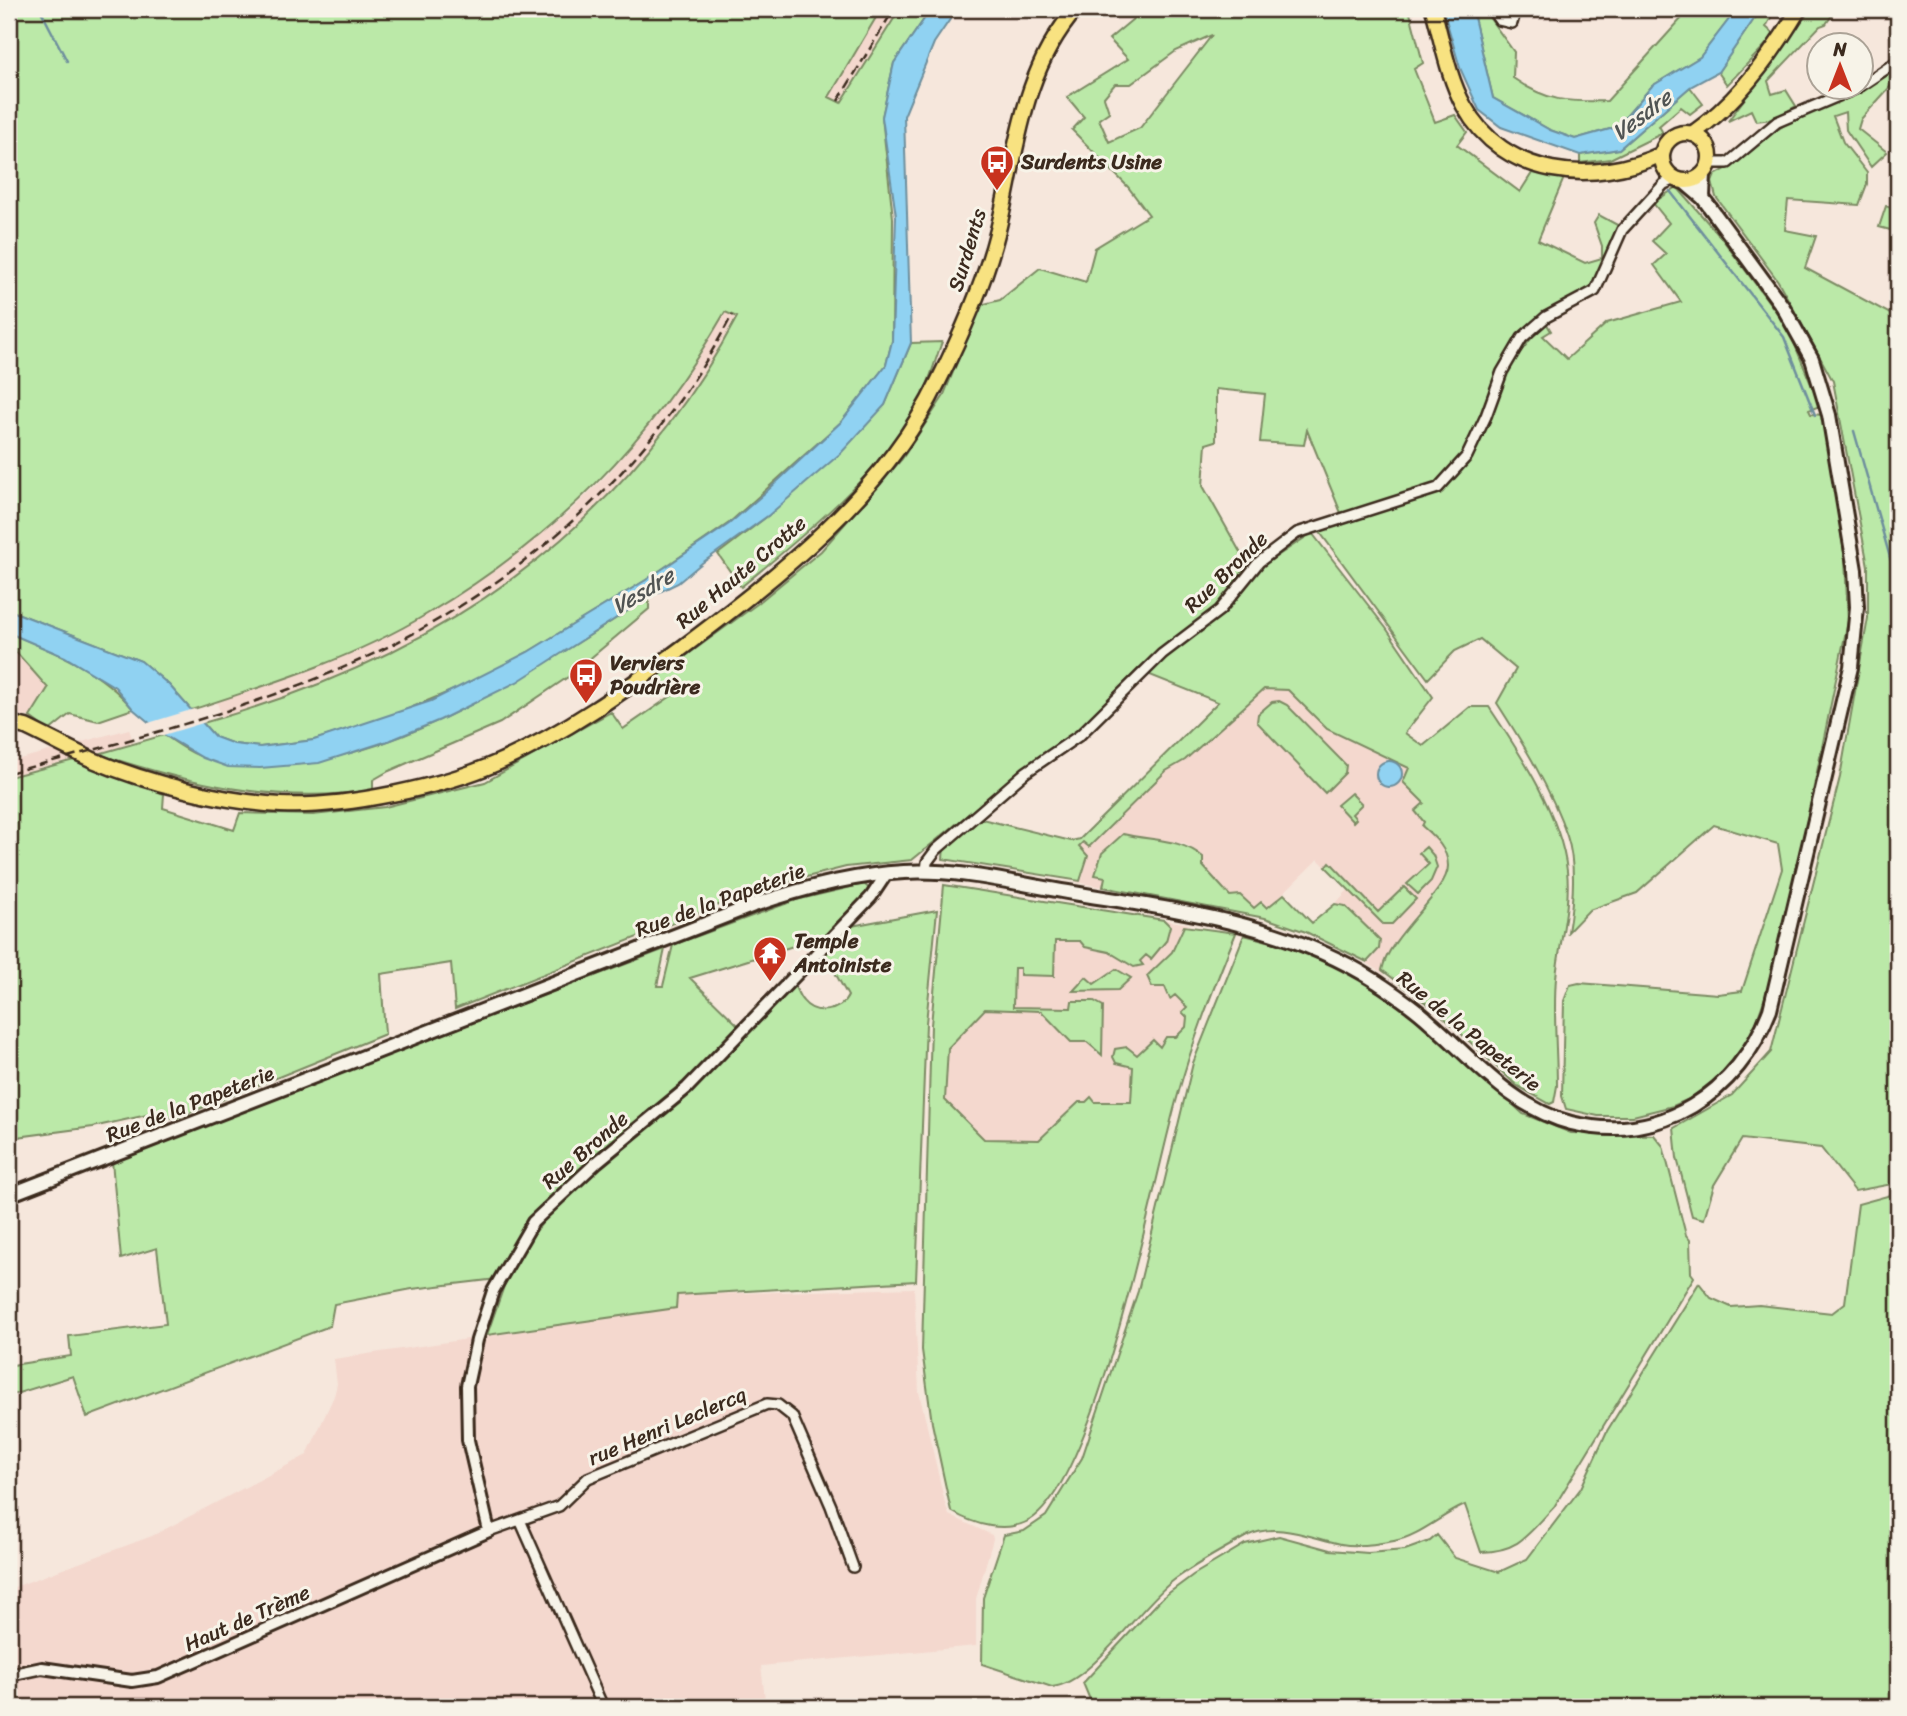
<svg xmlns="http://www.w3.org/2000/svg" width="1907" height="1716" viewBox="0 0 1907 1716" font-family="Sriracha,sans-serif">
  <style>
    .built { fill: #f4d8ce }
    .green { fill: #bbe9a8; stroke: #7b8a63; stroke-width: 2; fill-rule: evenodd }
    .water { fill: #90d2f2; stroke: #6e8f9d; stroke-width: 2 }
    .pier { fill: #f6e7dc }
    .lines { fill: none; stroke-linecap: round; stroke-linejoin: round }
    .stream { stroke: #6e8f9d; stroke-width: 2.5 }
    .minor-casing { stroke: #3b2a1e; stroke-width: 14 }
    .tertiary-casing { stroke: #3b2a1e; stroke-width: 16 }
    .secondary-casing { stroke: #3b2a1e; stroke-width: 18 }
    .primary-casing { stroke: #3b2a1e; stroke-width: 19 }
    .minor { stroke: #f7f3e8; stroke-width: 9 }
    .tertiary { stroke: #f7f3e8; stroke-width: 10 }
    .secondary { stroke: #f7f3e8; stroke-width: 12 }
    .primary { stroke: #f8e281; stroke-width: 14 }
    .rail { stroke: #3b2a1e; stroke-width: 2.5; stroke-dasharray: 10 5; stroke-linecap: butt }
    .labels { text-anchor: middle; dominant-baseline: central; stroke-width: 6; stroke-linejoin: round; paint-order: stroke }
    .poi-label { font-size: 21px; font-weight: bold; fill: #3b2a1e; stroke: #f7f3e8; text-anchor: start }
    .street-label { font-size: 21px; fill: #3b2a1e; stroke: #f7f3e8 }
    .water-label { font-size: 23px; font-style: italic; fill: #505453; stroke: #f7f3e8 }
  </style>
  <rect width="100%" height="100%" fill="#f6e7dc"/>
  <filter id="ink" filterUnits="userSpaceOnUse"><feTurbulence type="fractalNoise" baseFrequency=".0143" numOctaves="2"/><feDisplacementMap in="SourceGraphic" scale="14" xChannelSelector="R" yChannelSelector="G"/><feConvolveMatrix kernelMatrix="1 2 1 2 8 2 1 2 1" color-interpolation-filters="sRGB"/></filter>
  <g filter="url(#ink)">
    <path class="built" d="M881 9H900L841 103 829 97Z
      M725 312 737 317 694 391 660 440 621 485 578 526 532 564 434 630 381 657 271 703 222 718 217 702 264 686 425 615 474 583 567 514 609 473 646 429 681 382Z
      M9 651 17 653 48 688 30 717 9 714Z
      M1277 687 1288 690 1327 729 1409 768 1424 803 1422 826 1440 843 1448 865 1443 882 1402 932 1382 966 1385 975 1364 961 1370 962 1379 949 1346 906 1335 904 1348 890 1318 859 1267 909 1254 908 1240 895 1230 896 1202 866 1203 857 1192 848 1183 843 1149 841 1123 834 1095 876 1105 877 1103 887 1075 882 1082 879 1088 856 1079 846 1083 842 1090 847 1166 771 1185 760 1264 689Z
      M129 729 134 744 9 777V762Z
      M1164 920 1189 924 1181 929 1172 952 1147 977 1165 987 1170 999 1175 995 1187 1007 1186 1027 1160 1048 1152 1040 1133 1059 1131 1103 1079 1102 1039 1140 983 1139 945 1101 948 1048 986 1009 1041 1011 1071 1042H1087L1099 1055 1104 1012 1072 1001V1008L1013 1007 1014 967H1020V975L1054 976 1055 941H1080L1090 949 1109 952 1129 965 1146 954 1151 958 1166 941 1170 926Z
      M914 1288 919 1392 945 1503 949 1515 992 1535 993 1539 976 1599V1646L761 1666 766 1707H9V1589L152 1536 307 1455 334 1396 337 1384 334 1359 676 1308V1295Z"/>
    <path class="green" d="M9 9H881L829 97 841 103 900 9H931L894 63 882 117 893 218 892 341 886 365 841 422 729 523 646 580 528 652 468 684 386 718 314 740 260 747 234 744 215 737 203 723C436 658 621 535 737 317L725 312C651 441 555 538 427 614 354 658 271 684 191 710L169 685 141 661 9 610Z
      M1145 9H1425L1410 13 1423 63 1414 69 1435 122 1455 115 1467 132 1457 145 1520 192 1534 170 1564 178 1538 240 1585 263 1602 258V246L1594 223 1599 215 1621 227 1594 289C1565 302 1540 314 1519 339 1481 381 1482 451 1434 485 1416 498 1367 510 1343 518L1307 430 1304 445 1260 442 1265 394 1216 389V441L1206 444 1203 486 1249 568 1215 609 1139 668 1081 728 1035 760 912 860 846 867 759 889 455 1009 451 963 381 974 385 1034 177 1118 147 1115 93 1127 9 1138V777L74 760 164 794 163 808 234 830 240 813 313 815 385 807 485 782 611 712 623 729 674 694 657 677 757 604 821 551 902 459 943 397 980 305 1000 300 1040 268 1086 282 1095 248 1149 215 1128 187 1072 130 1084 117 1067 97 1128 59 1109 39ZM1212 35 1140 128 1109 142 1099 119 1109 112 1104 97 1115 84H1131L1176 51Z
      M1472 9H1483L1514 52 1513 78C1547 102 1567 102 1607 101L1690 9H1737L1700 57 1652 86 1617 127 1575 139 1550 130 1493 98Z
      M1761 9H1775L1766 27 1775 35 1727 85 1718 72Z
      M1811 9H1836L1826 24 1820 26 1768 81 1772 94 1786 90 1796 106 1773 119 1756 121 1751 110 1728 121Z
      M1898 65V78L1861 119 1858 129 1887 152 1871 167 1846 130 1845 112 1833 116 1843 142 1867 173V184L1859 205 1788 200 1785 230 1816 236 1805 268 1898 318V1183L1855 1191 1821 1148 1742 1139 1714 1185 1704 1219 1692 1216 1677 1158 1674 1128 1732 1095 1771 1052 1840 777 1868 618V566L1833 381 1778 281 1716 197 1712 182 1715 175C1744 161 1755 146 1780 128 1816 103 1861 92 1898 65Z
      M1690 87 1703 104 1690 114 1681 107 1659 126 1663 133 1610 159 1580 163V155L1619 149Z
      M1677 187 1723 240 1788 328 1820 406 1809 410 1811 414 1823 415 1845 559 1848 621 1797 869 1768 989 1750 1040 1729 1069 1689 1099 1673 1106 1633 1116H1598L1566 1109 1562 1096 1564 1001 1570 985 1579 983 1718 994 1742 991 1782 869 1778 844 1714 825 1637 893 1589 910 1568 932C1573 903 1577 866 1567 836 1551 789 1524 745 1497 703L1516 669 1480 639 1455 651 1428 679 1319 531 1442 491 1478 442 1504 373 1545 321 1551 331 1543 336 1567 359 1607 323 1681 302 1654 265 1666 254 1652 241 1669 223 1653 203Z
      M1886 206 1898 210V232L1879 227Z
      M942 342C934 363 928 387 918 407 886 468 795 543 741 587L718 554 769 515 885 405 911 343Z
      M1312 533 1386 628 1433 697 1405 733 1423 746 1470 707H1489C1520 753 1561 815 1567 871 1571 907 1559 943 1556 978 1553 1014 1557 1051 1557 1086L1554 1102 1550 1104 1516 1085 1438 1012 1382 970C1389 935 1448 892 1448 866 1448 848 1433 836 1422 826L1424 822 1415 811 1424 803 1403 782 1409 768 1327 729 1288 690 1264 689 1185 760 1166 771 1089 847 1083 842 1079 846 1088 856 1080 881 943 859 944 846 978 818 1071 841 1080 839 1218 702 1145 673 1192 633 1253 572Z
      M649 597V609L568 677 500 723 389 771 373 780V790C277 805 188 783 98 754L164 735C177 743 192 755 206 758 353 797 531 673 649 597Z
      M9 633C55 652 101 670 133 709L98 721 70 714 49 731 30 717 48 688 17 653 9 651Z
      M1279 701 1287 705 1346 765 1345 773 1325 793 1257 722 1258 714 1272 702Z
      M1351 793 1362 804 1352 814 1356 819 1353 822 1337 805Z
      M1123 834C1151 841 1181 838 1203 857V866L1230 896 1240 895 1254 908 1261 902 1267 908 1284 894 1312 923 1335 904 1345 906 1380 940 1379 949 1367 962 1306 932 1265 918 1103 887 1105 877 1095 875 1102 853Z
      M1426 847 1433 855 1437 867 1431 881 1418 894 1407 884 1429 864 1419 853Z
      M1330 862 1378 912 1404 887 1416 899 1392 924H1383L1326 867Z
      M864 884 871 890 820 946 803 943 690 978 742 1029 665 1102 546 1204 497 1279 412 1289 334 1304 330 1326 87 1417 73 1376 9 1396V1348L12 1365 71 1356 69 1336 166 1324 157 1248 121 1259 112 1161 665 949 657 986H663L673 945 796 900Z
      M944 885 1164 920 1170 926 1166 941 1151 959 1146 955 1140 961 1143 965 1134 967 1109 952 1085 947 1080 941H1055L1054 976 1020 975V968H1014L1013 1007 1071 1008 1072 1001H1094L1103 1006 1102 1055 1087 1042H1071L1041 1011 985 1009 948 1048 945 1100 984 1139 1039 1140 1079 1102H1086L1091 1097 1095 1102H1131L1133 1067 1116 1063 1113 1057 1115 1049 1127 1047 1137 1055 1153 1040 1160 1047 1166 1037H1176L1186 1027 1187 1017 1182 1012 1187 1007 1175 995 1170 999 1165 987H1152L1147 976 1172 952 1184 926 1236 933C1214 987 1192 1042 1177 1098 1153 1181 1098 1478 1030 1520 1006 1534 974 1525 951 1511L932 1423 922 1350 931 1025Z
      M937 910 926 1023 916 1281 677 1295 676 1308 487 1335 512 1263 559 1201 730 1049 794 985C797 990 799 997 803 1001 815 1016 841 1012 848 996L834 971 825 964 814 969 810 965 846 927Z
      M1244 935 1302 950 1366 982 1427 1025 1523 1114 1571 1133 1654 1135 1663 1146 1686 1235 1690 1240 1691 1273 1694 1277 1554 1507C1528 1534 1520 1551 1481 1552L1465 1505C1441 1515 1420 1536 1394 1541 1378 1544 1357 1547 1341 1544 1311 1538 1277 1521 1247 1536 1223 1549 1196 1564 1174 1580 1139 1606 1091 1684 1052 1687L982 1664 983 1598 1004 1535 1024 1531 1046 1516 1082 1458 1138 1291 1193 1063Z
      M1116 969 1131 978 1118 990 1073 991 1086 977 1094 984Z
      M1898 1193V1707H1093L1083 1683 1162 1598 1193 1575 1245 1544 1279 1536 1330 1550 1368 1553 1405 1550 1430 1541 1437 1535 1455 1558 1499 1572 1527 1559 1581 1488 1607 1431 1699 1283 1711 1298 1731 1307 1759 1305 1832 1313 1845 1303 1858 1204Z"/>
    <path class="water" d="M931 9H957L934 43 904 116 911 343 885 405 841 453 769 515 702 563 678 583 649 597 517 682 440 720 391 740 319 763 260 768 228 767 203 758 164 735 133 709 115 687 65 657 9 633V610L141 661 169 685 215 737 234 744 260 747 314 740 431 701 528 652 646 580 729 524 767 491 841 422 886 365 892 341 896 216 882 117 894 63Z
      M1443 9H1472L1493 98 1550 130 1575 139 1617 127 1652 86 1700 57 1737 9H1761L1718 72 1690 87 1619 149 1580 155 1501 127 1479 110 1460 68Z
      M1376 774a13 13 0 1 1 26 0a13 13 0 1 1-26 0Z"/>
    <path class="pier" d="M194 709 206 722 160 736 145 724Z"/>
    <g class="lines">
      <path class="stream" d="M40 9 67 61
        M1670 191 1784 337 1815 415
        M1854 431 1891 561 1898 571"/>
      <g class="minor-casing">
        <path id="minor" d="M1492 9 1499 20 1512 23 1516 9
          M1862 85 1898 61
          M1709 163H1728L1777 122 1857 88
          M926 872 927 862 936 850 1026 772 1080 735 1162 654 1220 610 1259 562 1297 533 1438 488 1467 456 1486 416 1502 372 1522 338 1546 317 1595 291 1622 230 1664 184 1676 179
          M520 1520 603 1707
          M489 1531 559 1506 588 1478 767 1404 778 1405 792 1416 831 1506 853 1567"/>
      </g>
      <g class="tertiary-casing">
        <path id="tertiary" d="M9 1675 42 1668 132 1681 158 1677 489 1531 468 1440 467 1386 477 1340 493 1291 533 1222 597 1162 687 1088 871 897 887 873"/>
      </g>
      <g class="secondary-casing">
        <path id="secondary" d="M1703 198 1704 173
          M9 1195 754 905C803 888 852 875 904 872 959 869 1014 883 1068 892 1173 910 1283 922 1374 980 1393 993 1412 1005 1429 1021 1473 1059 1512 1108 1571 1123 1662 1145 1738 1093 1770 1010L1851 667 1857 607 1855 570 1829 415 1812 359 1783 307 1703 198 1683 181"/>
      </g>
      <g class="primary-casing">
        <path id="primary" d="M1433 9C1442 40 1448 77 1464 106 1503 178 1594 186 1662 154
          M1662 157a24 24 0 1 1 48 0a24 24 0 1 1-48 0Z
          M1692 134C1736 103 1772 55 1799 9
          M9 723 26 727C49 738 71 750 93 760 147 783 223 802 281 805 343 808 443 787 499 762 565 733 624 691 682 648 779 575 884 494 938 382 962 334 985 282 998 230 1017 152 1021 72 1076 9"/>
      </g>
      <use href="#minor" class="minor"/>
      <use href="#tertiary" class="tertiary"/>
      <use href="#secondary" class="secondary"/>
      <use href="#primary" class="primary"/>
      <path class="rail" d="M838 101 894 9
        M9 773C114 744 222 717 323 676 497 606 645 482 732 315"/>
    </g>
  </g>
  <defs>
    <g id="bus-pin" transform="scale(1.75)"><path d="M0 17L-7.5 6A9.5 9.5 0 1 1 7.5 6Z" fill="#c8321e" stroke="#f7f3e8"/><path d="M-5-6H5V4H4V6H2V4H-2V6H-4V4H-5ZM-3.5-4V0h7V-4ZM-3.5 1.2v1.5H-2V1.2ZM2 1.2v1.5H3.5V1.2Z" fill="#fff"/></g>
    <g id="temple-pin" transform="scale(1.75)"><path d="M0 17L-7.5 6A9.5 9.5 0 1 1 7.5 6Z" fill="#c8321e" stroke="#f7f3e8"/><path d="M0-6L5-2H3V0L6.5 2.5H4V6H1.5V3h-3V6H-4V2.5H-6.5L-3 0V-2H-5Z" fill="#fff"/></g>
  </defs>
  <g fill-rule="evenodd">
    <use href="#bus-pin" x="997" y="162"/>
    <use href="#bus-pin" x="586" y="675"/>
    <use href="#temple-pin" x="770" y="953"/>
  </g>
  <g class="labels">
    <g class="poi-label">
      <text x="1021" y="162">Surdents Usine</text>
      <text x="610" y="663">Verviers<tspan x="610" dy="24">Poudrière</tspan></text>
      <text x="794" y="941">Temple<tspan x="794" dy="24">Antoiniste</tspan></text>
    </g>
    <g class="street-label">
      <text transform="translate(967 250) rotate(-73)">Surdents</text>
      <text transform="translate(741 572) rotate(-40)">Rue Haute Crotte</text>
      <text transform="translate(1226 572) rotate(-44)">Rue Bronde</text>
      <text transform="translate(720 900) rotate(-20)">Rue de la Papeterie</text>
      <text transform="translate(1469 1031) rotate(39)">Rue de la Papeterie</text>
      <text transform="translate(190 1104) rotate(-21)">Rue de la Papeterie</text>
      <text transform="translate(585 1150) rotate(-41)">Rue Bronde</text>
      <text transform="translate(667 1426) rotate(-23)">rue Henri Leclercq</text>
      <text transform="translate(247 1618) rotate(-24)">Haut de Trème</text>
    </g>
    <g class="water-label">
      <text transform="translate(1642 115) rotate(-37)">Vesdre</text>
      <text transform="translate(643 591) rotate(-31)">Vesdre</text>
    </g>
  </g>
  <rect width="1907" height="1716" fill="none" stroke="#f7f3e8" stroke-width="35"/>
  <rect x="18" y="18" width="1872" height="1681" fill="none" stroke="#3b2a1e" stroke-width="2.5" filter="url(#ink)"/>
  <g transform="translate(1840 66)"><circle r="33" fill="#f7f3e8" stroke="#aca397" stroke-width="2"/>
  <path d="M0-5L12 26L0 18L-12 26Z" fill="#c8321e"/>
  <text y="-10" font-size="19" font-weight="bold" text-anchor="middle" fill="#3b2a1e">N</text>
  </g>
</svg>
